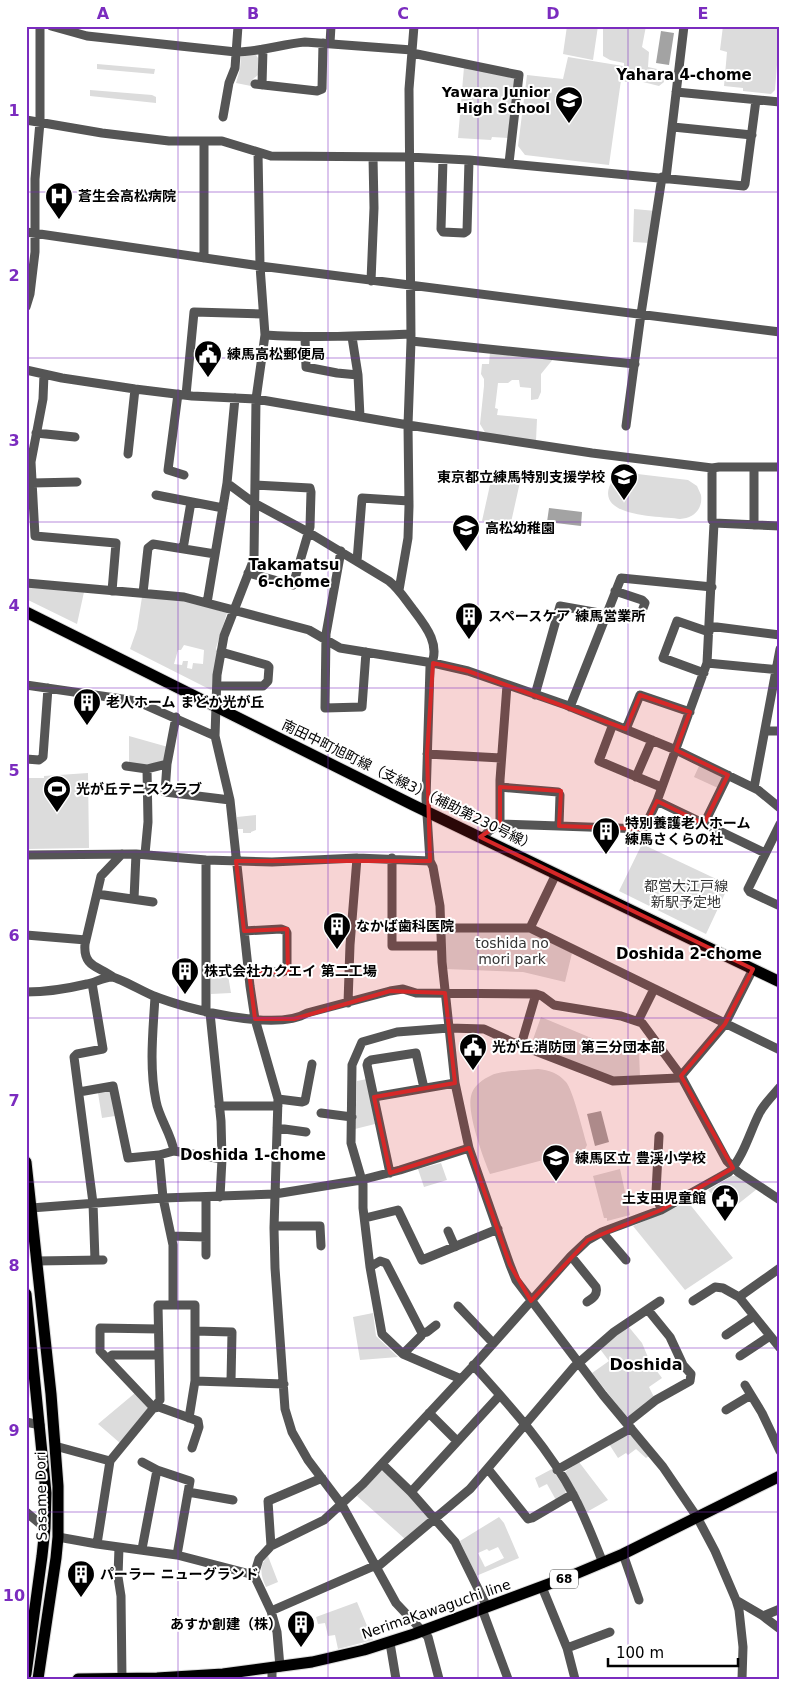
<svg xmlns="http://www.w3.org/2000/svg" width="806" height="1705" viewBox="0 0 806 1705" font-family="'DejaVu Sans','Noto Sans JP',sans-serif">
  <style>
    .green { fill: #dcdcdc; fill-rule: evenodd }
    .water { fill: #a3a3a3 }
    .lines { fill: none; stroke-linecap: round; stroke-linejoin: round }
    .major-casing { stroke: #dbdbdb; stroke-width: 13 }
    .minor { stroke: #555; stroke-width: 9 }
    .major { stroke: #000; stroke-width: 11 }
    .marked { fill: #d62828; fill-opacity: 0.2; stroke: #d62828; stroke-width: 4; stroke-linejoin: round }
    .grid { fill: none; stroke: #7b2cbf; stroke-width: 1; stroke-opacity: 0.55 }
    .labels { text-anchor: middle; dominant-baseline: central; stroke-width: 4; stroke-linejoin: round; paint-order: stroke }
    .shield { fill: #fff; stroke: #4c4c4c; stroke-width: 1 }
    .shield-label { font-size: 12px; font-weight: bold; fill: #000 }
    .poi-label { font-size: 14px; font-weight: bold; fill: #000; stroke: #fff; text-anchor: start }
    .street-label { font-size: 14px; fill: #000; stroke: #fff }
    .park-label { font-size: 14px; fill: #333; stroke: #fff }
    .neighbourhood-label { font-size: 15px; font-weight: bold; fill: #000; stroke: #fff }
    .quarter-label { font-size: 16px; font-weight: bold; fill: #000; stroke: #fff }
    .neatline { fill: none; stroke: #7b2cbf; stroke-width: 2 }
    .grid-label { font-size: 16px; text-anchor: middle; font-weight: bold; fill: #7b2cbf }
  </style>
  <rect width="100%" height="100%" fill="#fff"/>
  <path class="green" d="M567 26H598L593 60 563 54Z
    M603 26H646L642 47 649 52 648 67 657 69 663 73 664 82 659 86 639 81 626 82 624 81V63L610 60 603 56Z
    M723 26H780L775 90 771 94 743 91V88L724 86 727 52 720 50Z
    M256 55 258 58V75L253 79 251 86 236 83 240 69 241 56Z
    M568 57 623 66 609 165 525 155 518 146 527 75 563 79Z
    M97 64 155 69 154 74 97 69Z
    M464 67 513 77 516 79 508 138 492 137 491 140 458 138Z
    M90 90 152 95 156 97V103L90 96Z
    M634 209 656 211 650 243 633 242Z
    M490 352 554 358 541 374V392L538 399 531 400V388L520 387 519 380H512L508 383H498L495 408 498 409 497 415 537 419 536 441 486 434 480 424 484 386V379L481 374 482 364H489Z
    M629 473 688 480 697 486 701 495C703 509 694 518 680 519 662 516 596 518 610 485 613 477 620 474 629 473Z
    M492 476 520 482 510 527 482 521Z
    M26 586 84 592 77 624 26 599Z
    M142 597 184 600 227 613 216 648 218 653 214 688 211 690 130 649 137 629ZM184 645 204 650 203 664 193 663 192 669 187 668 188 661H183L182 665 174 664 178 650H181Z
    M129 736 168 747 165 763 146 767 129 763Z
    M699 766 723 778 718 788 694 777Z
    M88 773 89 848 26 849V778H44V776Z
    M256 815V830L251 832V833H243V829H237V817Z
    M642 844 729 885 706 934 619 891Z
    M449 930 528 931 572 953 565 982 523 972 446 969 445 934Z
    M211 969H227L231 993 211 994Z
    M541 1017 608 1045V1047L639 1051 640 1078H612L531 1045Z
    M538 1069C549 1070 558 1073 566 1082 573 1090 583 1132 587 1145L585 1149 490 1174C483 1157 467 1114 471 1096 473 1086 483 1079 492 1075 501 1071 526 1070 538 1069Z
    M367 1079 375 1124 355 1129 357 1081Z
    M108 1090 111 1092 115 1116 102 1118 98 1093Z
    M441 1163 447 1180 424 1187 418 1169Z
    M620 1169 630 1215 607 1221V1218H604L593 1176Z
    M732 1176H738L757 1189 728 1212 708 1190Z
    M688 1202 733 1258 685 1290 633 1226Z
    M373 1313 376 1336 398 1357 360 1360 353 1317Z
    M628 1326 642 1343 650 1362 662 1378 649 1387 654 1397 631 1416H626L592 1373 609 1361 600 1349Z
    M135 1393 149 1406V1410L120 1443 98 1424Z
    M627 1435H631L649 1456 646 1458 636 1449 628 1455 626 1453 618 1458 609 1444Z
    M579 1462 608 1500 585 1513 580 1502 581 1499 566 1475V1471Z
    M552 1469 566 1490 564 1496 556 1500 547 1484 539 1488 535 1478Z
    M381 1471H386L428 1515V1520L405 1539 357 1496Z
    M499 1517 504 1523 519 1558 476 1576 460 1541ZM498 1547 504 1558 485 1567 478 1553 487 1549 489 1551Z
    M268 1556 278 1582 266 1587C261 1577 258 1565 268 1556Z
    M357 1602 373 1640 338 1649 335 1635 328 1636 325 1623 318 1624 316 1617Z"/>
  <path class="water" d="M661 31 674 33 669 65 656 63Z
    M549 508 582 512 581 526 547 522Z
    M601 1111 609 1142 595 1146 587 1114Z"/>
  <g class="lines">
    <g class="major-casing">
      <path id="major" d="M26 612 413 805 780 982
        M26 1162 51 1394 58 1486V1537L56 1558 38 1679
        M26 1294 46 1493 45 1528 42 1556 26 1674
        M78 1679 157 1678 223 1674 312 1662 364 1650 414 1634 573 1575 623 1554 780 1476"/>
    </g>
    <path class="minor" d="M51 26 87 36 236 52C260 52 282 44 305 42L412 50
      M330 43 331 26
      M412 53 519 75 509 163
      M255 84 317 91 322 89 323 43
      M262 85 263 49
      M676 92 780 102
      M223 117 229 83 235 68 238 26
      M26 120 102 133 169 141H222L271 156 408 157 469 160 744 186 745 184 756 100
      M673 127 752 135
      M204 142V258
      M258 152 260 266 265 335 256 399 254 559 224 636 217 675 215 736 230 800 250 986 255 1019 278 1099 274 1228 275 1268 285 1409 292 1432 308 1460 342 1505 396 1603 428 1637 439 1679
      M443 159 441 229 443 232 464 233 467 231 469 160
      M666 178 684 26
      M26 232 260 266 780 332
      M371 281 374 208 373 157
      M26 307 30 294 35 252V179L40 122V26
      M265 335C313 338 362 336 411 334
      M305 337 306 367 337 373 358 375
      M352 337 358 375 360 417
      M411 341 635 364
      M26 370 62 378 135 389 192 396 256 399 408 425 592 453 712 468V520L714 523 780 526
      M178 394 168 470 184 475
      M186 395 194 312 262 314
      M626 426 641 314 662 177
      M36 433 75 437
      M128 454 135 389
      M26 462H31L35 536 116 543 112 591
      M31 462 43 399 44 374
      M712 468 719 467H780
      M32 483 77 482
      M227 483 254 503 308 532 389 581C399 589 405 599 412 608 425 625 442 645 430 667L426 799 430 861 433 867 440 906 442 962 455 1083 461 1111 469 1148 510 1265 516 1280 603 1395 663 1467 697 1517 715 1551 736 1600 739 1610 743 1647 742 1679
      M156 495 223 508
      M754 525V467
      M183 549 191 502
      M341 551 326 634 325 708 362 707 366 652
      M357 561 362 498 409 501
      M248 573 293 585 310 527 311 492 310 488 255 485
      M26 583 184 597 309 630 340 648 433 663 468 671 566 705 676 750 758 790 780 808
      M399 590 408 538 409 506 408 425 411 341 409 89 414 26
      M615 591 642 600 645 603 642 611
      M143 593 148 548 153 544 215 554
      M207 603 227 483 235 398
      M709 626 780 635
      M707 663 780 670
      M704 673 663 658 677 621 709 632
      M26 685 136 701 215 736
      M217 686H263L268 681 269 667 267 665 221 652
      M535 695 560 606 605 614
      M570 707 621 578 712 587
      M176 717 167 764 165 792 230 800
      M613 724 599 761 661 787
      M626 729 640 695 690 712
      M765 731H780
      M427 754 501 758
      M26 759 39 760 43 757 48 688
      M126 766 147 769 167 764
      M636 777 652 740
      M500 787 558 792 560 795 559 826 644 829 657 801 707 663 714 523
      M754 788 780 649
      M657 801 765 853
      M500 824 559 826
      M704 824 728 775
      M780 824 748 889 750 892 780 906
      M482 838 489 831 500 824V780L507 685
      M145 854 148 822 147 769
      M26 855 136 854 206 860 272 862 357 858 430 861
      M392 858V946H441
      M206 860V1012
      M97 894 153 902
      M134 899 136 854
      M440 928H530L780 1050
      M530 928 556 874
      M244 931 281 929 286 931 287 933V970L282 972H249
      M26 935 86 940
      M113 977C98 966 83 967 85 944L101 876 122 854
      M92 983 103 1049 77 1054 74 1057 93 1203 95 1260
      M26 992C47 992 66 989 87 984 94 983 104 977 112 977 120 978 145 993 154 996 186 1009 276 1032 307 1013L390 991 403 989 416 993 536 994 542 996 554 1005 621 1016 642 1023 681 1076 727 1161 738 1172 780 1200
      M155 997C153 1031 149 1067 156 1101 159 1118 171 1133 174 1151L159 1155 163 1198 173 1245V1305
      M348 1003 350 945 357 858
      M210 1013 221 1121 222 1159 220 1197
      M638 1021 654 989
      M521 1045 536 994
      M79 1092 113 1086 128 1158 159 1155
      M374 1097 455 1083
      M278 1099 302 1102 305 1101 312 1064
      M219 1106H278
      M321 1113 352 1117
      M277 1128 306 1132
      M659 1136 656 1192 661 1210
      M174 1151 222 1159
      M390 1173 367 1065 368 1062 371 1060 416 1053 424 1088
      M206 1197V1255
      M31 1208 163 1198 275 1194 361 1180 400 1170 469 1148
      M365 1218 398 1210 422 1260 498 1229
      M274 1226H320L321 1246
      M448 1231 455 1247
      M602 1232 626 1260
      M171 1236 206 1237
      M571 1256 596 1287C598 1295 593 1298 587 1302
      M36 1261 103 1260
      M370 1267 380 1261 386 1263 422 1333 421 1336 403 1354
      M780 1268 739 1297 780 1348
      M693 1301 715 1287 723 1288 739 1297
      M458 1306 493 1343
      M158 1329 100 1328V1351L154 1408 159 1407 198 1421 199 1427 192 1448
      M195 1331 232 1332 231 1381
      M422 1333 427 1332 436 1325
      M726 1335 754 1316
      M740 1356 770 1336
      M108 1358 112 1355H159
      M473 1365C510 1406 548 1447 574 1496 585 1517 594 1540 603 1563
      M461 1379 403 1354 382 1334 370 1267 363 1208V1184L351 1143 352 1065 362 1042 397 1032 449 1028 484 1029 512 1042 613 1081 678 1078 681 1076 725 1024 753 969
      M195 1381 284 1384
      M745 1385 762 1413 780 1451
      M726 1410 751 1395
      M429 1413 457 1441
      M26 1422 40 1425
      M627 1423 656 1400 690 1381 691 1374 683 1365 670 1337 648 1310
      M55 1446 110 1461
      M142 1462 157 1470 190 1481 177 1555
      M382 1464 411 1492 455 1542 487 1607
      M488 1469 528 1519 532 1518 573 1494
      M557 1470 631 1428
      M188 1492 233 1500
      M411 1492 500 1395
      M26 1512 45 1528
      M58 1537 97 1544 177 1555 254 1575
      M97 1544 110 1461 160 1400 158 1305H195V1381L189 1418
      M271 1546 268 1501 322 1478
      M119 1547 118 1577 121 1596 122 1679
      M142 1549 157 1470
      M623 1554 639 1600
      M376 1568 470 1489 574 1367 614 1332 660 1301
      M542 1587 567 1648 575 1679
      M736 1600 763 1616 780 1629
      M482 1609 508 1679
      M271 1611 374 1566
      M763 1616 780 1609
      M390 1643 396 1679
      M567 1648 610 1632
      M280 1667 277 1632 271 1611 254 1575 259 1559 271 1546 324 1520 363 1484 475 1364 571 1256 588 1240 602 1232 661 1210 729 1172C744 1156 750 1131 760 1112 765 1103 773 1095 780 1087
      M272 1668V1679"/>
    <use href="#major" class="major"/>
  </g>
  <path class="marked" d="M433 663 468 671 626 729 640 695 690 712 676 750 728 775 704 824 657 801 644 829 559 826 561 791 500 787V824L480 837 753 969 725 1024 681 1076 733 1168 661 1210 588 1240 531 1301 510 1265 469 1148 390 1173 374 1097 455 1083 445 993 390 991 294 1019H255L249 972H288L287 929 244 931 236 861H430L427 754Z"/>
  <path class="grid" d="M178 26V1679M328 26V1679M478 26V1679M628 26V1679M26 192H780M26 358H780M26 522H780M26 688H780M26 852H780M26 1018H780M26 1182H780M26 1348H780M26 1512H780"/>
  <defs>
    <g id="school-pin" transform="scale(1.4375)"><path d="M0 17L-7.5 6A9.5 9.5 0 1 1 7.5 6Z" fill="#000" stroke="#fff"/><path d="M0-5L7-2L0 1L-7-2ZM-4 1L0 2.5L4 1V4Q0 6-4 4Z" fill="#fff"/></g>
    <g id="hospital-pin" transform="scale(1.4375)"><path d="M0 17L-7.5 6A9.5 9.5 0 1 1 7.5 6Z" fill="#000" stroke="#fff"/><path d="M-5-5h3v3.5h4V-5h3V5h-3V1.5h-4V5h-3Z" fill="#fff"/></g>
    <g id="civic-pin" transform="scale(1.4375)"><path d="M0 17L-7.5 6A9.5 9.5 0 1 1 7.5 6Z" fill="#000" stroke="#fff"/><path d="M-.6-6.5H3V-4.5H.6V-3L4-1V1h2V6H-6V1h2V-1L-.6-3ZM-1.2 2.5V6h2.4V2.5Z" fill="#fff"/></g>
    <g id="building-pin" transform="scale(1.4375)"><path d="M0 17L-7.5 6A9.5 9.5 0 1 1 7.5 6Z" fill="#000" stroke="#fff"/><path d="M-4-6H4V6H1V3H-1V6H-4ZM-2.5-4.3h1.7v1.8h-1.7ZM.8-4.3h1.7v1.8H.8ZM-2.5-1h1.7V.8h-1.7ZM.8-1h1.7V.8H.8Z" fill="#fff"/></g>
    <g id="stadium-pin" transform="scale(1.4375)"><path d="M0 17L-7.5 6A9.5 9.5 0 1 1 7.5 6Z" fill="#000" stroke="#fff"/><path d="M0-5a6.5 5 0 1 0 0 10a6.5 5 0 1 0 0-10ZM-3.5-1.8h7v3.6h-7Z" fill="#fff"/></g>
  </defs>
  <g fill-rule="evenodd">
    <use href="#school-pin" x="569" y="100"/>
    <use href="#hospital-pin" x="59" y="196"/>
    <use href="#civic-pin" x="208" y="354"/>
    <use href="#school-pin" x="624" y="477"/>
    <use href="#school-pin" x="466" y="528"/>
    <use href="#building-pin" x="469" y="616"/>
    <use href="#building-pin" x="87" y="702"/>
    <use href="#stadium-pin" x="57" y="789"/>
    <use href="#building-pin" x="606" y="831"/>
    <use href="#building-pin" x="337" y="926"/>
    <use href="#building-pin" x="185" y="971"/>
    <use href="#civic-pin" x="473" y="1047"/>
    <use href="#school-pin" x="556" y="1158"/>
    <use href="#civic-pin" x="725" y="1198"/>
    <use href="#building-pin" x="81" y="1574"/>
    <use href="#building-pin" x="301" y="1624"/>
  </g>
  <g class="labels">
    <rect class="shield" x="550" y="1569.5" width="28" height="19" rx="4"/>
    <g class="shield-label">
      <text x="564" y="1579">68</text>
    </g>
    <g class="poi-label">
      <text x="550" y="92" text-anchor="end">Yawara Junior<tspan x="550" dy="16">High School</tspan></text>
      <text x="78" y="196">蒼生会高松病院</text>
      <text x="227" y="354">練馬高松郵便局</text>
      <text x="605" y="477" text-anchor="end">東京都立練馬特別支援学校</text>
      <text x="485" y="528">高松幼稚園</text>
      <text x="488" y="616">スペースケア 練馬営業所</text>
      <text x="106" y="702">老人ホーム まどか光が丘</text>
      <text x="76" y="789">光が丘テニスクラブ</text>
      <text x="625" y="823">特別養護老人ホーム<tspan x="625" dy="16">練馬さくらの社</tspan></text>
      <text x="356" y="926">なかば歯科医院</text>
      <text x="204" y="971">株式会社カクエイ 第二工場</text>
      <text x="492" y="1047">光が丘消防団 第三分団本部</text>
      <text x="575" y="1158">練馬区立 豊渓小学校</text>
      <text x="706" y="1198" text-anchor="end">土支田児童館</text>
      <text x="100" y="1574">パーラー ニューグランド</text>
      <text x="282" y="1624" text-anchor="end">あすか創建（株）</text>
    </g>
    <g class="street-label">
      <text transform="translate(409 785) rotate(26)">南田中町旭町線（支線3）（補助第230号線）</text>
      <text transform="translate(41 1496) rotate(-91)">Sasame Dori</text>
      <text transform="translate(436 1609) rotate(-19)">NerimaKawaguchi line</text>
    </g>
    <g class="park-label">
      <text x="686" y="886">都営大江戸線<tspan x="686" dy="16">新駅予定地</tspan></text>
      <text x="512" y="943">toshida no<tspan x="512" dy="16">mori park</tspan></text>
    </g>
    <g class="neighbourhood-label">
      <text x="684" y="75">Yahara 4-chome</text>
      <text x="294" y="565">Takamatsu<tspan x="294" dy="17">6-chome</tspan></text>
      <text x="689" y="954">Doshida 2-chome</text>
      <text x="253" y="1155">Doshida 1-chome</text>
    </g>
    <g class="quarter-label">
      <text x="646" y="1364">Doshida</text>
    </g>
  </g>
  <rect width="806" height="1705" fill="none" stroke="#ffffff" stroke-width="55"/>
  <path d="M608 1658v8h130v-8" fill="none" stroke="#000000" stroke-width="2.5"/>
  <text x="616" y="1658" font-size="15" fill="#000000" stroke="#ffffff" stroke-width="4" paint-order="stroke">100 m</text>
  <rect x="28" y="28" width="750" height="1650" class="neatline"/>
  <g class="grid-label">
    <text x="103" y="19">A</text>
    <text x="253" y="19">B</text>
    <text x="403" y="19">C</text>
    <text x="553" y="19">D</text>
    <text x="703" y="19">E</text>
    <text x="14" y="116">1</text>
    <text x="14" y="281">2</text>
    <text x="14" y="446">3</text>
    <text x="14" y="611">4</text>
    <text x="14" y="776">5</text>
    <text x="14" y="941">6</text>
    <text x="14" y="1106">7</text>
    <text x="14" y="1271">8</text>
    <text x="14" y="1436">9</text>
    <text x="14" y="1601">10</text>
  </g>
</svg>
